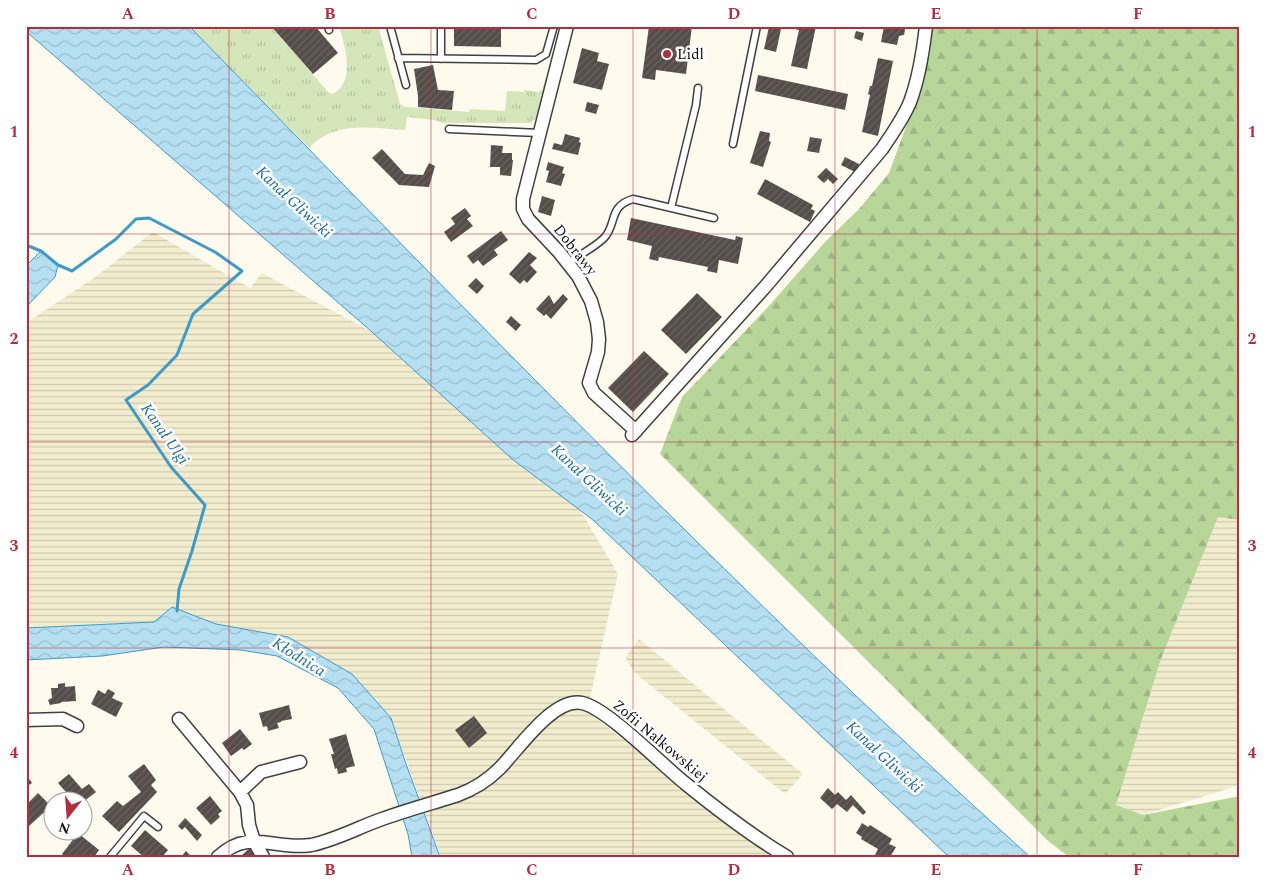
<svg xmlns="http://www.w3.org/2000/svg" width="1266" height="883" viewBox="0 0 1266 883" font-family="Spectral,serif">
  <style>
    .farmland { fill: url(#farmland-rules) }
    .grass { fill: url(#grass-tufts) }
    .forest { fill: url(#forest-firs) }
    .water { fill: url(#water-waves); stroke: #419ac5 }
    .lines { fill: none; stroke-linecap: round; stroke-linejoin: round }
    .stream { stroke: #419ac5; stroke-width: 3 }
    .building { fill: url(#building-hatch) }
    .service-casing { stroke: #404040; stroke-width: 9 }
    .minor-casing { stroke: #404040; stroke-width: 15 }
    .service { stroke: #fff; stroke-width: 6 }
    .minor { stroke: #fff; stroke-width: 12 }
    .grid { fill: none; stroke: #b42d3e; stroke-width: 1; stroke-opacity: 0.55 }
    .poi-dot { fill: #b42d3e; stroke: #fff; stroke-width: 2 }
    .labels { text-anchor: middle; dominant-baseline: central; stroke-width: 5; stroke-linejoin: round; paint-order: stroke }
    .poi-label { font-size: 15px; fill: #0d0d0d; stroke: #fff; text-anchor: start }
    .street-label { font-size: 15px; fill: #0d0d0d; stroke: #fff }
    .water-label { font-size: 16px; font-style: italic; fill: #1e6b97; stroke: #fff }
    .neatline { fill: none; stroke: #b42d3e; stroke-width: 2 }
    .grid-label { font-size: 16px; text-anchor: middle; font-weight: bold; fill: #b42d3e }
  </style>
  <defs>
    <pattern id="farmland-rules" width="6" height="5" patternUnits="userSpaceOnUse" patternTransform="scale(1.25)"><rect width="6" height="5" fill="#f2edcf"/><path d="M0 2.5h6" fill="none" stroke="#cecab1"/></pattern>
    <pattern id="grass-tufts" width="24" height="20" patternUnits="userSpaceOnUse" patternTransform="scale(1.25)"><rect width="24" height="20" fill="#d4e6ba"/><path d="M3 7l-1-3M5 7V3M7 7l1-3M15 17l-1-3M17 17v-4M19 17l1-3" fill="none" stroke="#b5c49f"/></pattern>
    <pattern id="forest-firs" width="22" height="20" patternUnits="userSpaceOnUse" patternTransform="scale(1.25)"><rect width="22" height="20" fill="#b9d69a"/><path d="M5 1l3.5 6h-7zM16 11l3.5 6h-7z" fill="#9eb684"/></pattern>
    <pattern id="water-waves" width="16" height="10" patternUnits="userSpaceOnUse" patternTransform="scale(1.25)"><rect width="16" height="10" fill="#b6e0f2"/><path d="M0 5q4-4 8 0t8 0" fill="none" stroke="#9bbfce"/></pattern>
    <pattern id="building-hatch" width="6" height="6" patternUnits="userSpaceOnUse" patternTransform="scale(1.25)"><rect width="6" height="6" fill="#554d4a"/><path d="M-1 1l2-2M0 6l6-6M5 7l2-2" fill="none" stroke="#686260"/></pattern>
  </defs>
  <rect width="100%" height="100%" fill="#fefaee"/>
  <path class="farmland" d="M153 232 250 288 262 273 372 332 580 510 618 574 587 711 774 857H441L391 718 288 637 216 624 172 607 154 622 26 628V323L94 278Z
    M1218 516 1240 520V785L1143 815 1116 805 1161 659Z
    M639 639 803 774 785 794 635 673 625 658Z"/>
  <path class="grass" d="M189 26H271L328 92 333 94C356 81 345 47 339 26H378L400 104 405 107 469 112 470 109 505 111 507 91 524 92 525 90 538 92 542 90 561 26 542 108 536 118 530 123H443L434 120 407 117 405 130C371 128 335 120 309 148Z"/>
  <path class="forest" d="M933 26H1240V520L1218 517 1161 659 1116 805 1143 815 1240 796V857H1069L1047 840 660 454 682 397 768 307 825 242 859 209 889 173 918 94 930 52Z"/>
  <path class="water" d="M30 26H189C464 308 737 593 1030 857H949L593 520 512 459 372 332 28 33Z
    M41 251 58 265 55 277 26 307V266Z
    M172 607 216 624 288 637 352 674 391 718 405 761 440 857H412L408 834 374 729 338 688 277 656 241 650 164 647 102 656 26 660V628L154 622Z"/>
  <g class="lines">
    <path class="stream" d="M26 245 41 251 58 265 72 271 116 239 136 219 149 218 215 252 242 271 193 314 177 355 148 385 126 400 171 467 205 505 192 551 179 589 177 611"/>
  </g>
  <path class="building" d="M271 26H315L338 53 313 74Z
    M454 26H501V47L454 46Z
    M649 26H692L686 74 656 70 655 80 642 78Z
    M796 26H816L807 69 791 66 799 30 795 29Z
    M884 26H901L900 28H904L905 30 904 35 899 36 897 45 881 42Z
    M769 27 781 29 776 52 764 49Z
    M856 31 864 33 862 41 854 38Z
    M582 48 599 53 597 61 609 64 602 90 573 83Z
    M878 58 893 61 878 136 862 132 870 95 868 94 870 86H872Z
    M433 65 438 90 454 91 452 110 418 107V96L414 69Z
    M758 75 848 94 845 110 755 91Z
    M587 102 599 105 596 114 585 111Z
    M760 131 770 133 769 141 771 142 763 167 750 163Z
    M565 134 580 138 579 142 581 143 578 155 552 149 554 143 562 145Z
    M810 137 822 139 819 153 807 151Z
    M491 145 503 146 502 153H512V160H513L511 176 500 175V167H490Z
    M382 149 405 174 423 175 429 163 435 166 429 187 399 185 372 158Z
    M845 157 859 164 855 172 841 165Z
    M548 162 564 167 562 173 565 174 561 186 546 182 549 171 546 170Z
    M826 168 838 179 833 184 828 179 824 183 817 177Z
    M765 179 813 205 811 209 815 211 810 222 757 194Z
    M542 196 555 200 551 216 538 212Z
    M465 208 471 216 467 219 473 226 451 242 444 232 455 224 451 218Z
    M631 218 735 240 736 236 743 238 738 264 719 260 717 273 707 271 708 267 659 257 658 261 649 259 652 246 627 240Z
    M501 231 508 240 494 250 498 255 483 266 478 260 473 264 467 256Z
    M529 252 537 258 530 265 537 272 527 283 524 280 520 284 509 274Z
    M476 278 484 286 477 294 468 286Z
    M697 293 722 317 686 354 661 330Z
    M563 294 568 299 551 319 546 314 544 316 536 309 549 295 554 304Z
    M511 316 521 325 516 331 506 322Z
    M644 351 669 374 633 412 608 388Z
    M65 683V687L75 686 76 701 61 702V703L50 705 48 700 52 698 51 688H58V684Z
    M108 689 115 693 112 698 123 703 116 717 91 704 98 690 105 694Z
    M289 705 292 719 281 721V722L277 723 279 728 268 731 267 726 263 727 259 713Z
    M474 716 487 733 469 748 455 730Z
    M240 729 252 744 244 750 242 748 231 756 222 743Z
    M346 734 355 766 346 768 347 772 338 774 337 768 335 769 331 754H334L329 739Z
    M144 764 156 780 151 785 157 792 119 832 102 816 117 801 123 806 141 792 128 776Z
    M26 774 32 783 26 787Z
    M69 774 82 789 89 784 96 792 82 803V800H73L58 783Z
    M828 788 835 795 838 792 846 800 851 795 866 812 863 815 853 805 847 812 837 804 832 809 820 798Z
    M38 793 51 806 28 827 26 825V805Z
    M210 796 222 811 218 814 220 817 211 825 196 808Z
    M185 818 202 835 197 841 185 827 182 830 178 826Z
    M862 823 868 827 870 825 892 839 889 844 896 847 890 857H874L878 849 861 839 862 837 856 833Z
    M145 830 168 850 162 857H144L131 846Z
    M78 833 99 850 94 857H65L62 854Z
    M250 848 258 857H243L242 855Z
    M186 851 192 857H181Z"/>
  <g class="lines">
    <g class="service-casing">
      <path id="service" d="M328 26 329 30
        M390 26 406 85
        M398 58 536 60 546 54 554 26
        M441 59V26
        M449 129 539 133
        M733 144 757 26
        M671 208 696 105 698 88
        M568 263C579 255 594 248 604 238 617 225 608 206 633 199L714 218
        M110 857 144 816 158 827"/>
    </g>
    <g class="minor-casing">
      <path id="minor" d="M567 26 523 199V209L528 219 559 252 578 276 591 301 597 322 599 339 598 352 589 383 594 393 636 431
        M632 435 765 287 882 149C892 134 903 119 910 102 919 78 923 52 926 26
        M179 719 240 792 247 805 249 825 254 841 263 857
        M26 720 63 719 77 726
        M240 792 261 772 300 762
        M218 857C250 827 274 851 311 845 336 840 359 827 382 819 407 810 433 803 458 795 474 789 487 781 499 769 518 750 553 697 582 703 607 708 663 766 686 784 718 810 752 836 787 857"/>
    </g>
    <use href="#service" class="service"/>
    <use href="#minor" class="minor"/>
  </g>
  <path class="grid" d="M229 26V857M431 26V857M633 26V857M835 26V857M1037 26V857M26 234H1240M26 442H1240M26 648H1240"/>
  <circle class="poi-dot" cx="667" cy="54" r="5"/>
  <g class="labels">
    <g class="poi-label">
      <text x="677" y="54">Lidl</text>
    </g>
    <g class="street-label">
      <text transform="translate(575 250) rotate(52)">Dobrawy</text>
      <text transform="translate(660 741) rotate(40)">Zofii Nałkowskiej</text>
    </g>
    <g class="water-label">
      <text transform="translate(294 202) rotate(43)">Kanał Gliwicki</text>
      <text transform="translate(165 434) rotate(55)">Kanał Ulgi</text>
      <text transform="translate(589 480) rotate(43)">Kanał Gliwicki</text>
      <text transform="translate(299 657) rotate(32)">Kłodnica</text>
      <text transform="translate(884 757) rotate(43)">Kanał Gliwicki</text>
    </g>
  </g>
  <rect width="1266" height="883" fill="none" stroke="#ffffff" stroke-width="55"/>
  <g transform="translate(68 816) rotate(197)"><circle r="24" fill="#ffffff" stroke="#9e9e9e"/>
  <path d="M0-4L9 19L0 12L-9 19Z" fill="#b42d3e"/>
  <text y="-8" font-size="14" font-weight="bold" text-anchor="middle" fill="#0d0d0d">N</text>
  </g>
  <rect x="28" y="28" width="1210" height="828" class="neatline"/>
  <g class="grid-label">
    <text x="128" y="19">A</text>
    <text x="330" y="19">B</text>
    <text x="532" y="19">C</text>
    <text x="734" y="19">D</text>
    <text x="936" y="19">E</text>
    <text x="1138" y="19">F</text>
    <text x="14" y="137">1</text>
    <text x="1252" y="137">1</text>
    <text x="14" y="344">2</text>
    <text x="1252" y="344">2</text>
    <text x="14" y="551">3</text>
    <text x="1252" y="551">3</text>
    <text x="14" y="758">4</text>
    <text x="1252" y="758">4</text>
    <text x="128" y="875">A</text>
    <text x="330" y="875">B</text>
    <text x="532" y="875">C</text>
    <text x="734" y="875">D</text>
    <text x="936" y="875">E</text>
    <text x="1138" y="875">F</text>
  </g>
</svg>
